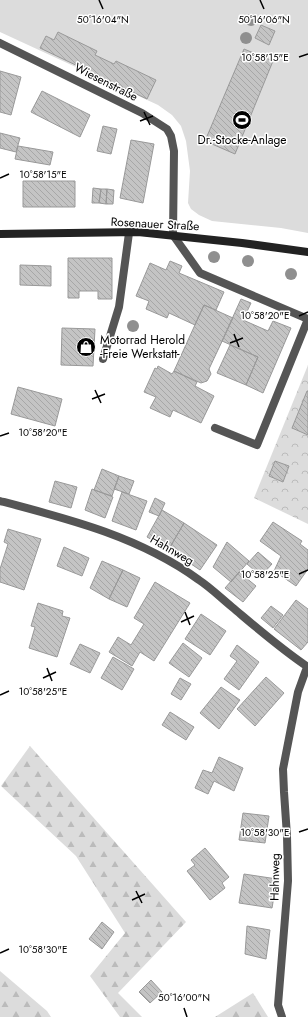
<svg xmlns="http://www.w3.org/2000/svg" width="308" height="1017" viewBox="0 0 308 1017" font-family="Jost,sans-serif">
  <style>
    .forest { fill: url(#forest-firs) }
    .park { fill: url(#park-crowns) }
    .pitch { fill: #dcdcdc }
    .building { fill: url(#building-back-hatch); stroke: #999 }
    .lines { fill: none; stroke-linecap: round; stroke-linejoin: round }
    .lane { stroke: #555; stroke-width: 8 }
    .street { stroke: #555; stroke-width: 8 }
    .secondary { stroke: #222; stroke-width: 8 }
    .tree { fill: #8f8f8f }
    .ticks { fill: none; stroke: #000; stroke-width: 1.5 }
    .labels { text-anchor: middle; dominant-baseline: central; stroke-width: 3; stroke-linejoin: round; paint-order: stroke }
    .street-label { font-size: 12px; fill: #000; stroke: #fff }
    .poi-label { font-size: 12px; fill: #000; stroke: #fff }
    .ticks-label { font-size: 10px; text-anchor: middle; fill: #000; stroke: #fff; stroke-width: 3; stroke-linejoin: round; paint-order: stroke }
  </style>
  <defs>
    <pattern id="forest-firs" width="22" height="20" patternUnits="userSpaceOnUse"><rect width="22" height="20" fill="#dcdcdc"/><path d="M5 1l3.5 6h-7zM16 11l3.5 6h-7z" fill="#bbb"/></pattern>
    <pattern id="park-crowns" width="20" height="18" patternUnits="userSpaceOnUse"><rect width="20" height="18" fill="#dcdcdc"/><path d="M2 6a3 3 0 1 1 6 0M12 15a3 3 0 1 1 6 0" fill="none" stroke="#bbb"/></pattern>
    <pattern id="building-back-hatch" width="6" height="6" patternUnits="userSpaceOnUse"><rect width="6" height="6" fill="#c4c4c4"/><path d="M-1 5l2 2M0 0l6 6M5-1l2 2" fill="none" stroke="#a7a7a7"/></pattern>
  </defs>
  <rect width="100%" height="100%" fill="#fff"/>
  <path class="forest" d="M30 746 186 922 118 993 142 1017H120L90 976 125 933 76 856 1 786Z
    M0 971 47 1011 51 1017H0Z
    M253 993 268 1017H215Z"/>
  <path class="park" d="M308 365V524L254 498Z"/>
  <path class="pitch" d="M0 0H308V233L281 228 212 221 199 215 191 209 188 203 190 171 186 141 181 126 172 115 158 105 0 32Z"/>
  <path class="building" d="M261 25 275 31 269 45 255 38Z
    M58 32 97 51 95 55 114 64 116 61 156 80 147 99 40 48 46 36 54 40Z
    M244 49 273 61 235 154 205 141Z
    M0 71 21 77 11 115 0 112Z
    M42 91 90 115 80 137 31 112Z
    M103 126 117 129 111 154 97 151Z
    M0 133 20 138 16 152 0 148Z
    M131 140 154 144 143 203 120 198Z
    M18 146 53 152 50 165 15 159Z
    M23 181H75V207H23Z
    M93 188 101 189 99 203H92Z
    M101 189H107L106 204 99 203Z
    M107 189 114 190 113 204H106Z
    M68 258H112V299H98V291H79V298H68Z
    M170 261 182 266 179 273 224 292 216 310 204 305 195 325 169 313 167 318 146 309 149 301 136 296 150 263 166 270Z
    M20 265 51 266V286L20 285Z
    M241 299 251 303 243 320 268 331 273 321 291 328 263 393 246 385 258 357 222 341Z
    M204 305 233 318 209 369 211 374 207 381 201 383 174 371Z
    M62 328 95 329 93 366 61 365Z
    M230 345 258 357 246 385 217 373Z
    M158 366 172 374 174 371 197 382 195 386 214 396 201 423 173 410 170 417 150 408 156 397 144 392 155 368 157 369Z
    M18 387 62 399 55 426 11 414Z
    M307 391H308V435L292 428Z
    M275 461 289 466 283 482 269 476Z
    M102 469 119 476 112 496 94 490Z
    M119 476 134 481 129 494 114 489Z
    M55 481 77 487 71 508 49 502Z
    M92 489 113 497 105 518 85 510Z
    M122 492 147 501 136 530 112 521Z
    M155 498 165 503 159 516 149 512Z
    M162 510 184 523 169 549 147 537Z
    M273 522 302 541 300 544 308 550V569L296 586 274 571 281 556 260 541Z
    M184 523 217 545 200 570 169 549Z
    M8 529 41 539 24 590 0 582V569L8 544 4 542Z
    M227 542 249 561 231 582 213 567Z
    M64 547 89 558 82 576 57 566Z
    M258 552 272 564 261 576 247 564Z
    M102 561 123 570 109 599 90 588Z
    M123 570 140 578 127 607 109 599Z
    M239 572 256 586 243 602 225 588Z
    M155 582 190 603 154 661 140 652 132 666 109 652 118 637 131 645 144 624 134 618Z
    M296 600 308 609V642L301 650 274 629Z
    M38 603 63 611 62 616 70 618 57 657 29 648 35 627 31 626Z
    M271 606 283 615 273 628 261 618Z
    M201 614 226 631 210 655 185 639Z
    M183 643 202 658 189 677 169 663Z
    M80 644 100 653 90 673 70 664Z
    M237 645 259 662 239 690 224 679 237 661 230 656Z
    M113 657 134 669 122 690 101 678Z
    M266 677 284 693 255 726 237 709Z
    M180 678 191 684 181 700 171 694Z
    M221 687 240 700 219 729 200 713Z
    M170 712 194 727 186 740 162 725Z
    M219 757 243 768 234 791 214 781 208 794 195 788 203 770 212 773Z
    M243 813 269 816 265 843 239 840Z
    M205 848 229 877 222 883 225 888 210 900 187 871 195 865 191 860Z
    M244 874 277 879 272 908 239 903Z
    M102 922 114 932 102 949 89 939Z
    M247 926 270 930 266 959 245 954Z
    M151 980 162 992 150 1003 139 992Z"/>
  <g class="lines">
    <path class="lane" d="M173 235 200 273 308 319 257 445 215 428
      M103 359 119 307 129 233"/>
    <path class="street" d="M0 43 142 113 167 129 171 136 174 151 173 235
      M0 501C69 519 140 537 199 580 211 588 221 598 232 607 257 628 281 649 308 667
      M282 1017 278 1005 288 881 287 836 284 792 283 769 298 692 307 667"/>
    <path class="secondary" d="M0 234 138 232 242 243 308 252"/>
  </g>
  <g class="tree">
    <circle cx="251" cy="20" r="6"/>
    <circle cx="246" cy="38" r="6"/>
    <circle cx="214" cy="257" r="6"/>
    <circle cx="248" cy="261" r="6"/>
    <circle cx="291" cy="274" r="6"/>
    <circle cx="133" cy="326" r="6"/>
  </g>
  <path class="ticks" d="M99 0 103 9M260 0 264 9M299 57 308 54M144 112 150 125M140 121 153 116M0 178 9 174M299 316 308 312M234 334 239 347M230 343 243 338M95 390 101 403M92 399 105 394M0 436 9 433M299 574 308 570M185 612 190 625M181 622 194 616M47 668 52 681M43 678 56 672M0 695 9 691M299 832 308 829M136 891 142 903M132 900 145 894M0 953 9 949M184 1008 187 1017"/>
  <defs>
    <g id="stadium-disc" transform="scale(1)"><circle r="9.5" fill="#000" stroke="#fff"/><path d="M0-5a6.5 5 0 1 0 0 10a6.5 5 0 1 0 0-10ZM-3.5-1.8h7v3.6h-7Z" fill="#fff"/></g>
    <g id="shop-disc" transform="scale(1)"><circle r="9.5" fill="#000" stroke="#fff"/><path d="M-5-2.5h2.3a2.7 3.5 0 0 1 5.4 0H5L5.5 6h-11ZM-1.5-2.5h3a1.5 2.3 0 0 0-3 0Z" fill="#fff"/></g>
  </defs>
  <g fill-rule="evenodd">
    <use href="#stadium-disc" x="242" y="120"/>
    <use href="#shop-disc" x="86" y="347"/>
  </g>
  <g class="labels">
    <g class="street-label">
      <text transform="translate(106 82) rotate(27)">Wiesenstraße</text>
      <text transform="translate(155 224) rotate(3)">Rosenauer Straße</text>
      <text transform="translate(172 550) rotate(30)">Hahnweg</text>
      <text transform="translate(275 877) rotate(-89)">Hahnweg</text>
    </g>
    <g class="poi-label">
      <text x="242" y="140">Dr.-Stocke-Anlage</text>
      <text x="100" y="340" text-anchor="start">Motorrad Herold<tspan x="100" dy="14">-Freie Werkstatt-</tspan></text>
    </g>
  </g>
  <g class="ticks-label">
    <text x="103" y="23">50°16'04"N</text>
    <text x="264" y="23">50°16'06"N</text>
    <text x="265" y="61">10°58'15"E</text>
    <text x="43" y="178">10°58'15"E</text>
    <text x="265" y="319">10°58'20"E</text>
    <text x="43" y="436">10°58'20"E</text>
    <text x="265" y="578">10°58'25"E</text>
    <text x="43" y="695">10°58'25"E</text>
    <text x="265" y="836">10°58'30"E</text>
    <text x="43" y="953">10°58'30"E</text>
    <text x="184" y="1001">50°16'00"N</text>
  </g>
</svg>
